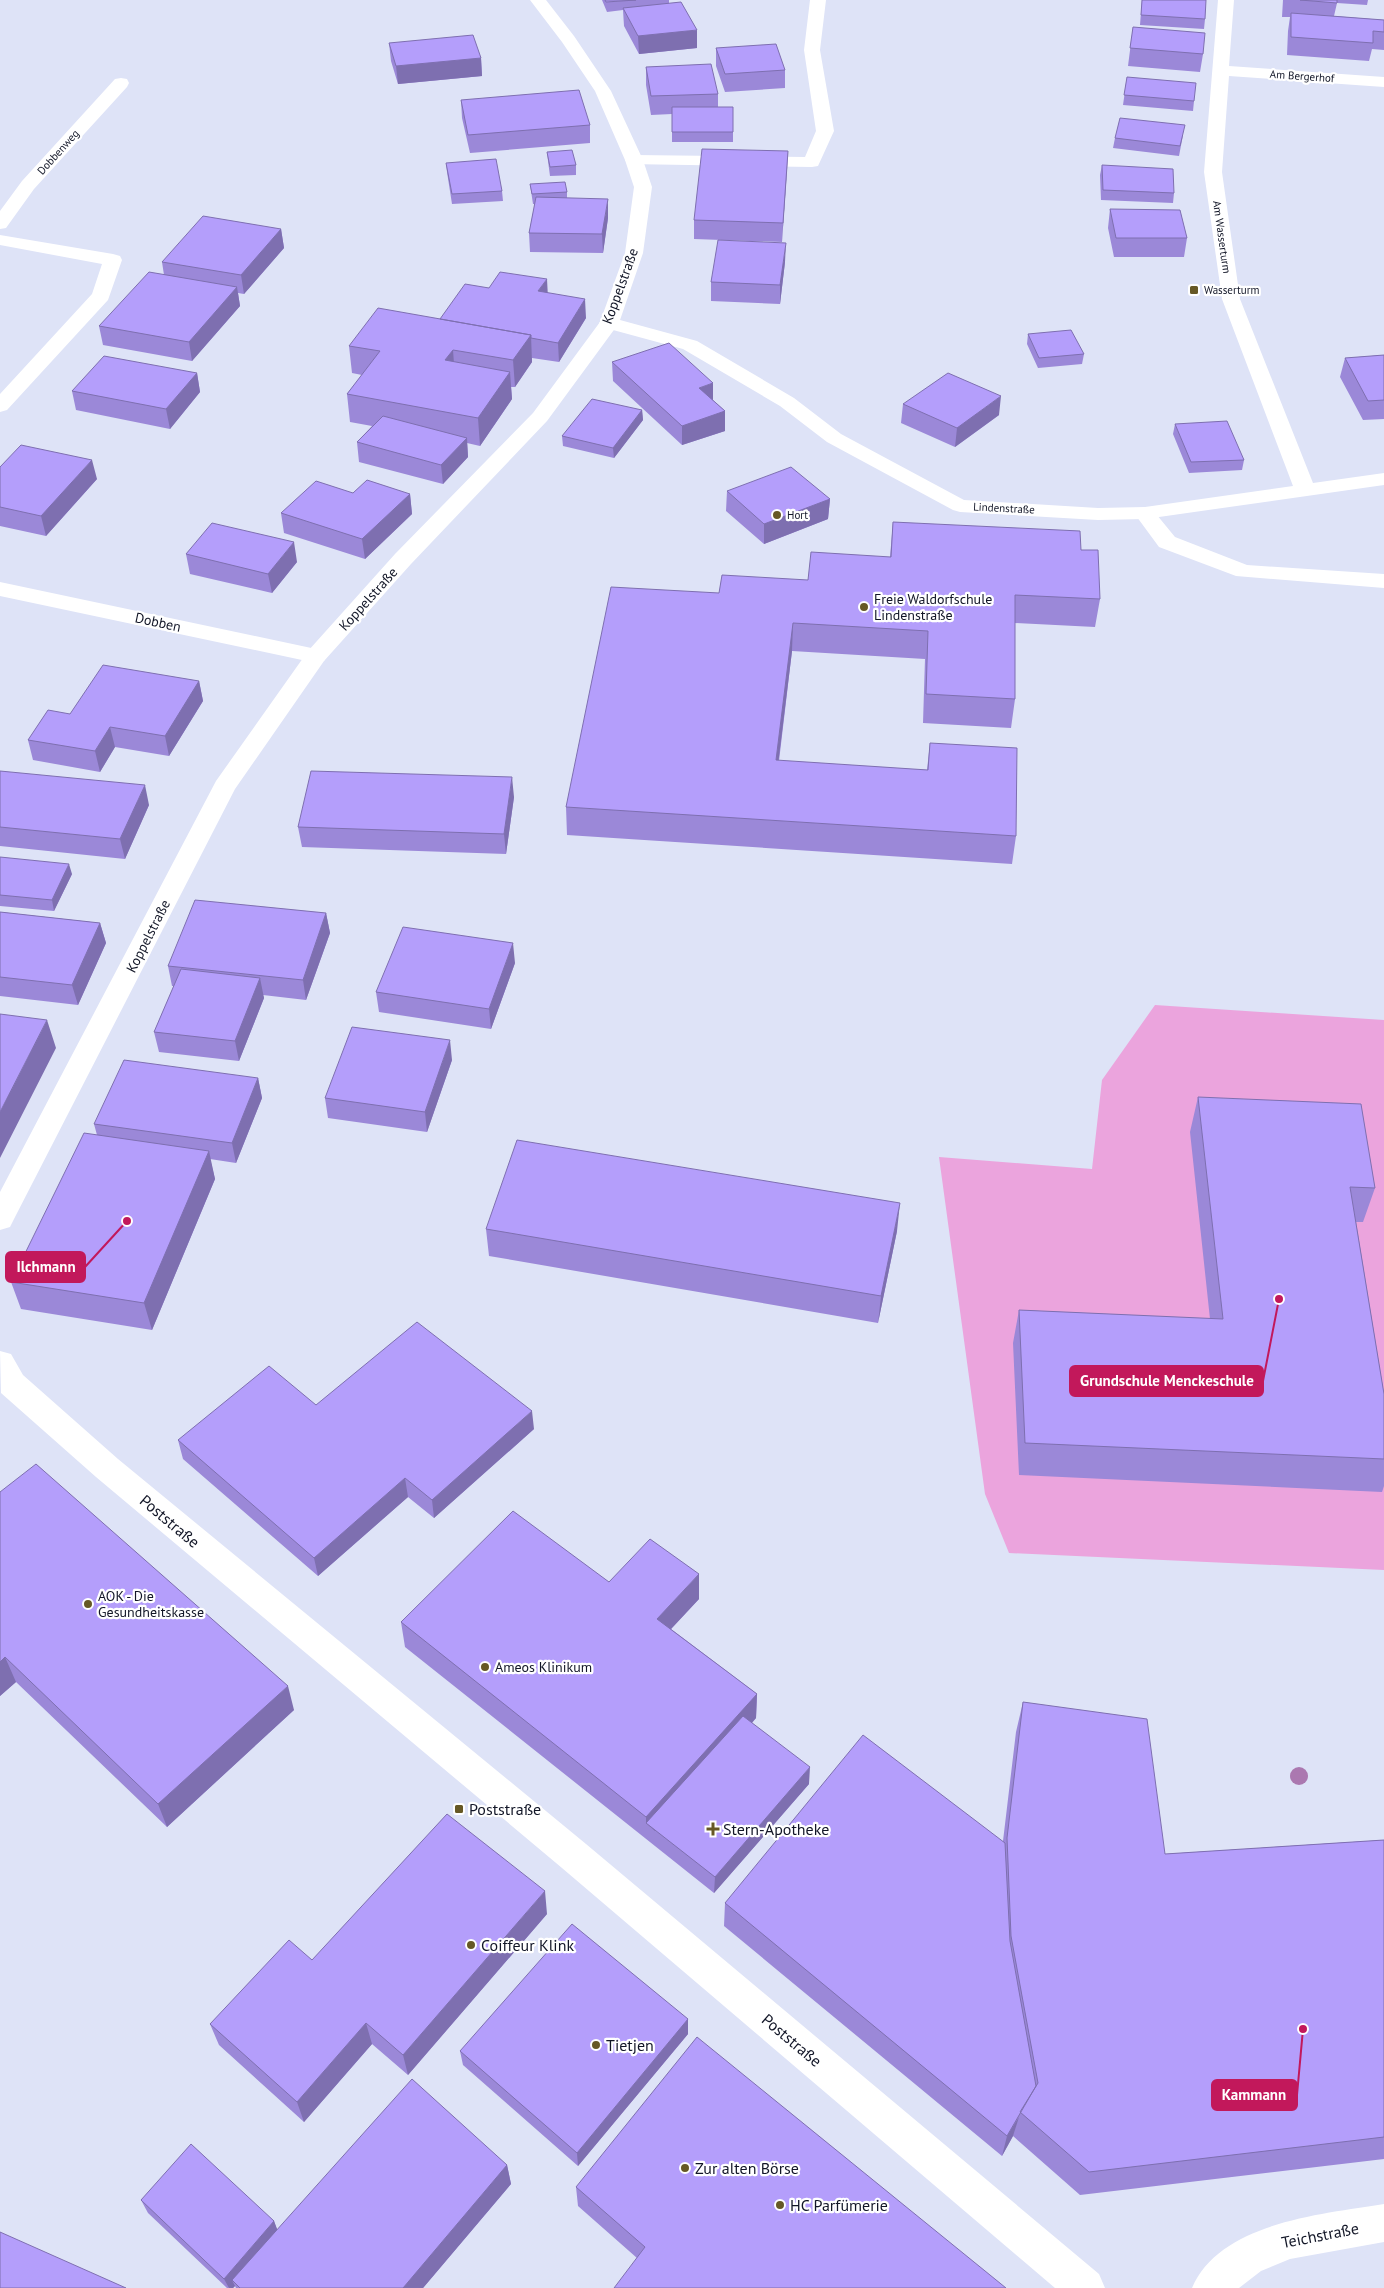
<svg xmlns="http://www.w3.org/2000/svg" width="1384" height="2288" viewBox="0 0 1384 2288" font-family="'PT Sans',sans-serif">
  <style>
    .green { fill: #eba4dd; fill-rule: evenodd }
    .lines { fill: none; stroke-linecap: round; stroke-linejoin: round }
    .service { fill: #fff; fill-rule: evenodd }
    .minor { fill: #fff; fill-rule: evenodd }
    .tertiary { fill: #fff; fill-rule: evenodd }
    .tree { fill: #ab78b0 }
    .wall { fill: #9b88d8 }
    .shaded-wall { fill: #7e6fb0 }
    .building { fill: #b49efb; stroke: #7e6fb0 }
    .poi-dot { fill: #665825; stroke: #fff; stroke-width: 2 }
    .labels { text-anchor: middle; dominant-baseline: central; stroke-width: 4.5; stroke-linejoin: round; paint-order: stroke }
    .far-street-label { font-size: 11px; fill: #121627; stroke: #fff }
    .far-poi-label { font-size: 11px; fill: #121627; stroke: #fff; text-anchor: start }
    .street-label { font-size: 14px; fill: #121627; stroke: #fff }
    .poi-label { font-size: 14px; fill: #121627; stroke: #fff; text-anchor: start }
    .near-street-label { font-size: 16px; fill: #121627; stroke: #fff }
    .near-poi-label { font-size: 16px; fill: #121627; stroke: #fff; text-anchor: start }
    .leader { fill: none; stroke: #c2185b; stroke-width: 2 }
    .callout-dot { fill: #c2185b; stroke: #fff; stroke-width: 2 }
    .callout { fill: #c2185b; stroke: #c2185b; stroke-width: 2 }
    .callout-label { font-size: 15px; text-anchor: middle; font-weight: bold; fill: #fff }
  </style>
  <rect width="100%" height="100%" fill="#dee3f7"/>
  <path class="green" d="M1155 1005 1384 1020V1570L1009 1553 985 1494 939 1157 1092 1169 1102 1080ZM1350 1138 1363 1222 1339 1221 1213 1352Z"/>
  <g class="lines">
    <path class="service" d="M810 0H826L820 50 834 131 818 166 812 167 628 164 625 160 628 156 634 155 805 157 816 131 804 50Z
      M1145 507 1152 509 1175 537 1247 565 1384 574V588L1236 576 1159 547 1134 513 1138 509Z"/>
    <path class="minor" d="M1218 0H1234L1229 66 1384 77V87L1229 76 1222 172 1240 299 1313 483 1384 473V485L1145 519 1098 520 960 512 953 510 827 442 780 406 683 349 602 327 599 323 602 319 609 317 697 341 794 398 841 434 964 500 1098 508 1145 507 1293 486 1222 299 1204 172Z
      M121 78 127 79 129 83 127 87 34 189 6 228 0 229V211L22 181 115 79Z
      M0 235 113 254 120 256 122 260 108 300 7 410 0 412V394L92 294 102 264 0 245Z
      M0 582 316 649 324 651 327 656 324 661 316 663 0 596Z
      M1384 2204V2242L1290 2259 1261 2271 1239 2288H1192C1220 2222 1323 2214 1384 2204Z"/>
    <path class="tertiary" d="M530 0H546L574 36 611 91 643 160 652 187 643 253 619 323 547 421 411 564 324 661 235 789 14 1219 10 1227 0 1230V1192L216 781 308 651 395 554 533 413 600 322 625 253 634 187 625 160 595 91 562 42Z
      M0 1351 11 1354 23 1375 118 1459 586 1844 1099 2274 1105 2288H1055L562 1868 96 1477 1 1393Z"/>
  </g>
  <circle class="tree" cx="1299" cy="1776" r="9"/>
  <path class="wall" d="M602 0H669V3L697 48 639 54 624 26 623 10 607 12Z
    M1142 0 1205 19 1204 29 1140 25Z
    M1283 0H1368L1367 5 1337 3 1334 16 1384 20V50L1372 49 1369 61 1287 55 1288 31 1290 17H1282Z
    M1133 27 1203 54 1200 72 1128 66Z
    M389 43 481 58 482 76 398 84 391 61Z
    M716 48 785 70V88L725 92 716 66Z
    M646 67 718 94V107H733V142H672V114L651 115 646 85Z
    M1127 77 1194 101 1193 111 1123 105Z
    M461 100 590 125V143L470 153 462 118Z
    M1183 135 1179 156 1113 148 1115 138Z
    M788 151 782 242 694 239V220Z
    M547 152 576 165V175L550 176 548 161Z
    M446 163 502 191 503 201 452 204 447 172Z
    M1102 165 1174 193 1173 203 1101 200 1100 175Z
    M530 184 567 192V198L608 218 603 253 530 252 529 233 535 204H533Z
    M1110 209 1187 238 1184 257H1114L1108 228Z
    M281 229 284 248 244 294 238 293 240 306 192 361 103 345 99 326 164 275 162 262Z
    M785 262 780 304 711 301V282Z
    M489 288 547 293 586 318 559 362 532 358V362L515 387H511L512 399 480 446 467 443 468 457 443 484 359 462 357 442 372 426 350 422 347 394 362 375 352 373 349 346 440 319Z
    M1028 334 1084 354 1082 364 1038 368 1027 344Z
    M1384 355V419L1363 420 1340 377 1345 358Z
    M612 362 713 400 725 411V431L682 445 613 381Z
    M197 373 200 392 170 429 76 410 72 391Z
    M903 404 999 415 955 447 901 423Z
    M642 410 643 420 614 458 563 446 562 436Z
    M1175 424 1244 460 1242 470 1189 473 1173 434Z
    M0 467 97 479 46 536 0 526Z
    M727 491 830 499 828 519 764 544 726 511Z
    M353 493 410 494 412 514 365 559 284 533 281 513Z
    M893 522 1081 550 1100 599 1095 627 1015 623V699L1011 728 923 723 925 659 792 651 779 761 927 770 930 743 1016 836 1012 864 567 835 566 807 719 593 808 580 890 557Z
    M186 554 297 562 272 593 190 574Z
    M199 681 203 701 169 756 115 747 100 772 33 760 28 740 70 714Z
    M0 771 149 805 125 859 0 846Z
    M514 797 506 854 302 847 298 827Z
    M0 857 72 874 54 911 0 906Z
    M0 912 100 923 106 943 78 1005 0 996Z
    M326 913 330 933 306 1000 263 995 264 998 239 1061 159 1052 154 1032 174 986H172L168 966Z
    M515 963 491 1029 379 1012 376 992Z
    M452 1060 427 1132 328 1118 325 1098Z
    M258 1078 262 1098 236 1163 210 1159 215 1179 152 1330 21 1309 11 1282 97 1135 94 1124Z
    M1198 1097 1375 1188 1363 1222H1356L1384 1394V1486L1382 1492 1019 1475 1013 1343 1019 1310 1210 1319 1190 1132Z
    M486 1229 897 1231 878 1323 489 1256Z
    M316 1405 534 1429 434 1518 408 1497 318 1576 183 1459 178 1440Z
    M0 1492 294 1710 167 1827 16 1682 0 1696Z
    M609 1582 699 1599 671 1629 757 1694 756 1718 752 1723 809 1784 714 1893 405 1647 401 1622Z
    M1023 1702 1165 1854 1384 1840V2159L1080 2195 1013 2136 1002 2156 724 1926 725 1903 1003 1841 1016 1732Z
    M547 1914 408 2075 372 2044 304 2122 219 2045 210 2024 312 1960Z
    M688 2019V2034L578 2166 463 2065 460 2051Z
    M507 2165 511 2184 423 2288H236L235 2286 233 2288H227L148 2213 141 2200 274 2221 277 2230Z
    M576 2187 1006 2288 637 2258 578 2206Z"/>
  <path class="shaded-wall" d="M697 30V48L639 54 638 36Z
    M481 58 482 76 398 84 396 66Z
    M788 151 787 170 782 242 783 223Z
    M608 199V218L603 253 602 234Z
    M281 229 284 248 244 294 241 275Z
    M786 243 785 262 780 304V285Z
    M547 279 548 298 538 291Z
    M237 287 240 306 192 361 189 342Z
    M585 299 586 318 559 362 558 343Z
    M531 335 532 362 515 387 513 360Z
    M453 350 455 377 445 360Z
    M510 372 512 399 480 446 478 418Z
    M197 373 200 392 170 429 166 409Z
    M713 383V402L699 388Z
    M1001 396 999 415 955 447 957 428Z
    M642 410 643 420 614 458 613 448Z
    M725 411V431L682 445V426Z
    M467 438 468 457 443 484 441 465Z
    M92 460 97 479 46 536 41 516Z
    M410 494 412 514 365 559 362 539Z
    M830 499 828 519 764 544V524Z
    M294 542 297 562 272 593 268 574Z
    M793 623 792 651 775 789 776 760Z
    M199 681 203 701 169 756 165 736Z
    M110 727 115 747 100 772 95 751Z
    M512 777 514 797 506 854 504 834Z
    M145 785 149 805 125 859 120 839Z
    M69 864 72 874 54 911 52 900Z
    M326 913 330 933 306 1000 303 980Z
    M100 923 106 943 78 1005 72 985Z
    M513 943 515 963 491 1029 489 1009Z
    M260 978 264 998 239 1061 235 1041Z
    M47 1020 56 1048 0 1158V1112Z
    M450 1040 452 1060 427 1132 425 1112Z
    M258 1078 262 1098 236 1163 232 1143Z
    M209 1151 215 1179 152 1330 144 1303Z
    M900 1203 897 1231 878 1323 881 1296Z
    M532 1411 534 1429 434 1518 432 1500Z
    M405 1478 408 1497 318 1576 314 1558Z
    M699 1574V1599L657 1644V1619Z
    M5 1657 16 1682 0 1696V1662Z
    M288 1686 294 1710 167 1827 158 1804Z
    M757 1694 756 1718 655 1831 646 1823V1817Z
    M810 1767 809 1784 714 1893 715 1877Z
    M545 1891 547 1914 408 2075 403 2055Z
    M688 2019V2034L578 2166 577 2153Z
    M366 2023 372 2044 304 2122 297 2102Z
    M1019 2117 1013 2136 1002 2156 1007 2136Z
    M507 2165 511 2184 423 2288H403Z
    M274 2221 279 2234 232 2280 235 2286 233 2288H229L224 2279Z"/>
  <path class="building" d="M605 0H636L606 2Z
    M1142 0H1206L1205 19 1141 15Z
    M1300 0H1337V3Z
    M681 2 697 30 638 36 623 8Z
    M1291 13 1384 20V32L1373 31V43L1291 37Z
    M1133 27 1205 33 1203 54 1130 48Z
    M473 35 481 58 396 66 389 43Z
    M776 44 785 70 725 74 716 48Z
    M711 64 718 94 651 96 646 67Z
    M1127 77 1196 83 1194 101 1124 95Z
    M579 90 590 125 468 135 461 100Z
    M672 107H733V132H672Z
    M1120 118 1185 125 1180 146 1115 138Z
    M702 149 788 151 783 223 694 220Z
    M572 150 576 165 550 167 547 152Z
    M496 159 502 191 452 194 446 163Z
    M1102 165 1173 169 1174 193 1103 190Z
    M565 182 567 192 532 194 530 184Z
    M536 197 608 199 602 234 529 233Z
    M1110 209 1180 210 1187 238H1116Z
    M203 216 281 229 241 275 162 262Z
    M718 240 786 243 780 285 711 282Z
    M149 272 237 287 189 342 99 326Z
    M500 272 547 279 538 291 585 299 558 343 531 338V335L440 319 465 284 489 288Z
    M378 308 531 335 513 360 453 350 445 360 510 372 478 418 347 394 380 351 349 346Z
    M1071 330 1084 354 1039 358 1028 334Z
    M669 343 713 383 699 388 725 411 682 426 612 362Z
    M1384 355V400L1368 401 1345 358Z
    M104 356 197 373 166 409 72 391Z
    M948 373 1001 396 957 428 903 404Z
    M592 399 642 410 613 448 562 436Z
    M383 416 467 438 441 465 357 442Z
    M1227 421 1244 460 1191 462 1175 424Z
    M21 445 92 460 41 516 0 507V467Z
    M791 467 830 499 764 524 727 491Z
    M367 480 410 494 362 539 281 513 316 481 353 493Z
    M893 522 1080 531 1081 550H1098L1100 599 1015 595V699L926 694 928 631 793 623 776 760 928 770 930 743 1017 748 1016 836 566 807 611 587 719 593 722 575 808 580 811 552 891 557Z
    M212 523 294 542 268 574 186 554Z
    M103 665 199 681 165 736 110 727 95 751 28 740 48 710 70 714Z
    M0 771 145 785 120 839 0 827Z
    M311 771 512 777 504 834 298 827Z
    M0 857 69 864 52 900 0 895Z
    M195 900 326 913 303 980 168 966Z
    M0 912 100 923 72 985 0 977Z
    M403 927 513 943 489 1009 376 992Z
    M181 969 260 978 235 1041 154 1032Z
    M0 1014 47 1020 0 1112Z
    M352 1027 450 1040 425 1112 325 1098Z
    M124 1060 258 1078 232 1143 94 1124Z
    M1198 1097 1361 1104 1375 1188 1350 1187 1384 1394V1459L1025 1443 1019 1310 1223 1319Z
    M84 1133 209 1151 144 1303 11 1282Z
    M517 1140 900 1203 881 1296 486 1229Z
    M417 1322 532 1411 432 1500 405 1478 314 1558 178 1440 269 1366 316 1405Z
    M36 1464 288 1686 158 1804 5 1657 0 1662V1492Z
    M513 1511 609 1582 650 1539 699 1574 657 1619 757 1694 646 1817 401 1622Z
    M1023 1702 1147 1719 1165 1854 1384 1840V2137L1089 2172 1020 2112 1038 2083 1011 1936 1007 1838Z
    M743 1716 810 1767 715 1877 646 1823Z
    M863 1735 1005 1843 1010 1941 1036 2086 1007 2136 725 1903Z
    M447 1814 545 1891 403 2055 366 2023 297 2102 210 2024 289 1940 312 1960Z
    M572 1924 688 2019 577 2153 460 2051Z
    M697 2037 1006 2288H614L645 2247 576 2187Z
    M412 2079 507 2165 403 2288H240L232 2280Z
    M191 2144 274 2221 224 2279 141 2200Z
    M0 2232 126 2288H0Z"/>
  <g class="poi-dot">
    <rect x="1189" y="285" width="10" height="10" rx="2.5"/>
    <circle cx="777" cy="515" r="5"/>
    <circle cx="864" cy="607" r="5"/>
    <circle cx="88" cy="1604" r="5"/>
    <circle cx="485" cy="1667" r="5"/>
    <rect x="454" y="1804" width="10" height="10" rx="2.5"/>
    <path d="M710.5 1821.5h5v5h5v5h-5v5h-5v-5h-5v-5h5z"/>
    <circle cx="471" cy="1945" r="5"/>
    <circle cx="596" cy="2045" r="5"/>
    <circle cx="685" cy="2168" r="5"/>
    <circle cx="780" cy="2205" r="5"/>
  </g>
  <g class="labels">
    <g class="far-street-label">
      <text transform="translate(1302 76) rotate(4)">Am Bergerhof</text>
      <text transform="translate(58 152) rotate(-48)">Dobbenweg</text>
      <text transform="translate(1222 237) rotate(82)">Am Wasserturm</text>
      <text transform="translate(1004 508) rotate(3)">Lindenstraße</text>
    </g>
    <g class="far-poi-label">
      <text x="1204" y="290">Wasserturm</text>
      <text x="787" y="515">Hort</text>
    </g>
    <g class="street-label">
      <text transform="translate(620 286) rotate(-70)">Koppelstraße</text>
      <text transform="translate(368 599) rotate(-48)">Koppelstraße</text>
      <text transform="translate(158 622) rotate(12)">Dobben</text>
      <text transform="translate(148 936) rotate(-63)">Koppelstraße</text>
    </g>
    <g class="poi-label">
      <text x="874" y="599">Freie Waldorfschule<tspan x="874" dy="16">Lindenstraße</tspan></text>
      <text x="98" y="1596">AOK - Die<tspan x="98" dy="16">Gesundheitskasse</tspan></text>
      <text x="495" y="1667">Ameos Klinikum</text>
    </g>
    <g class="near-street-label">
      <text transform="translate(170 1521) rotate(40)">Poststraße</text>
      <text transform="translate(792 2040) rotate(40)">Poststraße</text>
      <text transform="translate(1320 2235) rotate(-11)">Teichstraße</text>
    </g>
    <g class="near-poi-label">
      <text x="469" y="1809">Poststraße</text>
      <text x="723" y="1829">Stern-Apotheke</text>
      <text x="481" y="1945">Coiffeur Klink</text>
      <text x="606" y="2045">Tietjen</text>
      <text x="695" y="2168">Zur alten Börse</text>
      <text x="790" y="2205">HC Parfümerie</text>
    </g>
  </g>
  <path class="leader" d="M127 1221L85 1267M1279 1299L1263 1381M1303 2029L1297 2095"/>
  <g class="callout-dot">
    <circle cx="127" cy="1221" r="5"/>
    <circle cx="1279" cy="1299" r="5"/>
    <circle cx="1303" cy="2029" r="5"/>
  </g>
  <g class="callout">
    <rect x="6" y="1252" width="79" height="30" rx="5"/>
    <rect x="1070" y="1366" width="193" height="30" rx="5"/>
    <rect x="1212" y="2080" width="85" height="30" rx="5"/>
  </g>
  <g class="callout-label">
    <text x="46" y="1272">Ilchmann</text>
    <text x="1167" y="1386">Grundschule Menckeschule</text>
    <text x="1254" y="2100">Kammann</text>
  </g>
</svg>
